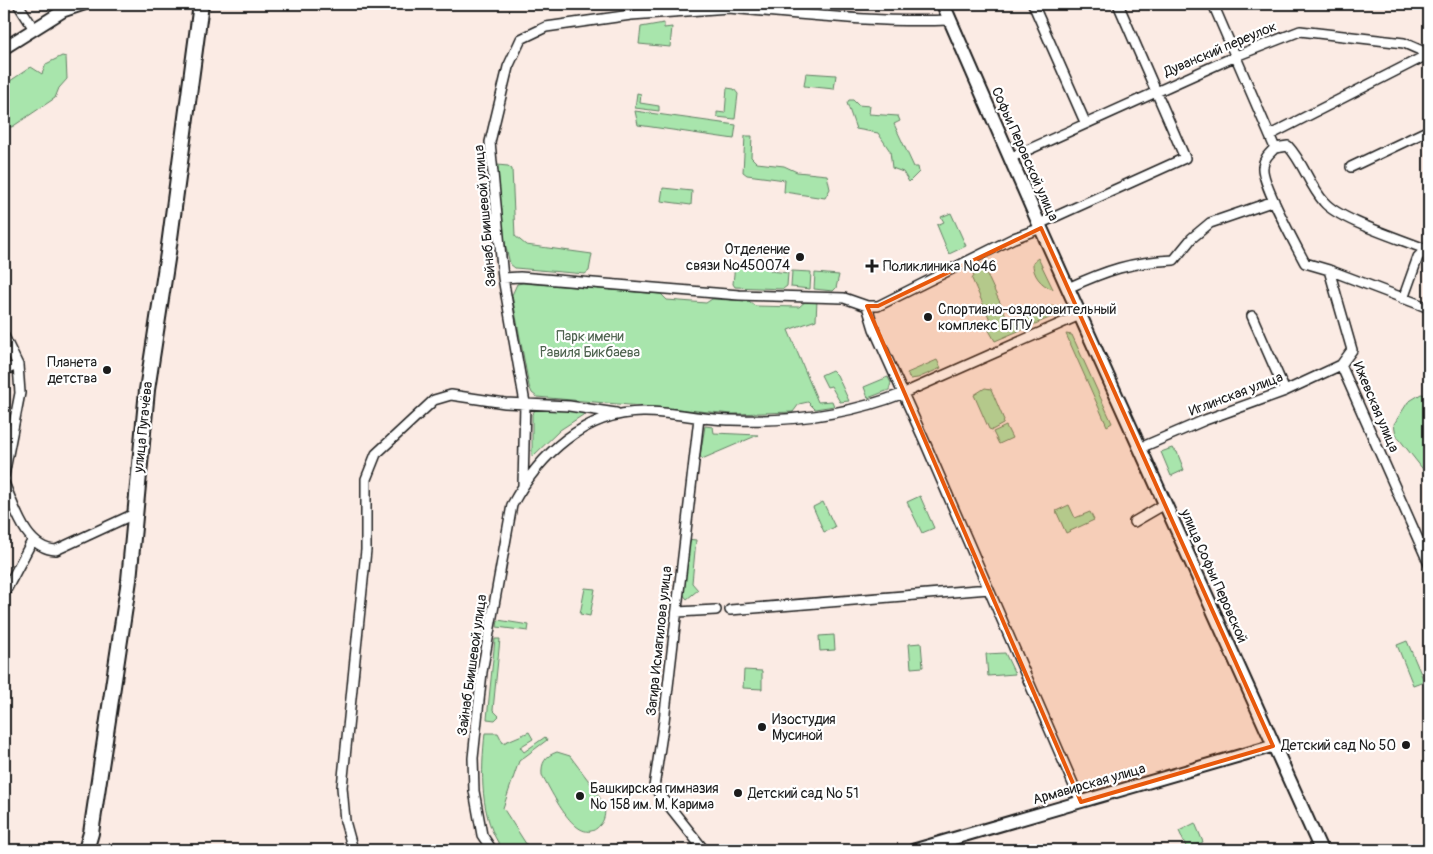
<svg xmlns="http://www.w3.org/2000/svg" width="1433" height="854" viewBox="0 0 1433 854" font-family="Pangolin,sans-serif">
  <style>
    .green { fill: #a8e5ac; stroke: #628064 }
    .lines { fill: none; stroke-linecap: round; stroke-linejoin: round }
    .minor-casing { stroke: #1c1c1c; stroke-width: 12 }
    .tertiary-casing { stroke: #1c1c1c; stroke-width: 15 }
    .secondary-casing { stroke: #1c1c1c; stroke-width: 16 }
    .primary-casing { stroke: #1c1c1c; stroke-width: 18 }
    .minor { stroke: #fff; stroke-width: 9 }
    .tertiary { stroke: #fff; stroke-width: 11 }
    .secondary { stroke: #fff; stroke-width: 12 }
    .primary { stroke: #fff; stroke-width: 14 }
    .marked { fill: #e8590c; fill-opacity: 0.2; stroke: #e8590c; stroke-width: 4; stroke-linejoin: round }
    .poi-dot { fill: #1c1c1c; stroke: #fff; stroke-width: 2 }
    .labels { text-anchor: middle; dominant-baseline: central; stroke-width: 4.5; stroke-linejoin: round; paint-order: stroke }
    .street-label { font-size: 14px; fill: #1c1c1c; stroke: #fff }
    .poi-label { font-size: 14px; fill: #1c1c1c; stroke: #fff; text-anchor: start }
    .park-label { font-size: 14px; fill: #4d624e; stroke: #fff }
  </style>
  <rect width="100%" height="100%" fill="#fbebe4"/>
  <filter id="ink" filterUnits="userSpaceOnUse"><feTurbulence type="fractalNoise" baseFrequency=".02" numOctaves="2"/><feDisplacementMap in="SourceGraphic" scale="10" xChannelSelector="R" yChannelSelector="G"/><feConvolveMatrix kernelMatrix="1 2 1 2 8 2 1 2 1" color-interpolation-filters="sRGB"/></filter>
  <g filter="url(#ink)">
    <path class="green" d="M664 23V28L672 27 670 47 639 44 641 27Z
      M62 56 66 57 67 79 59 88 55 98 12 127 4 126V119L7 117 4 113V85L31 67 42 74 46 64Z
      M806 73 836 75 834 89 804 86Z
      M727 88 734 89 738 94 735 119 717 117V112L725 113Z
      M637 93 641 94 640 103 659 106V111L635 108Z
      M849 100H853L858 105 870 106 869 114 898 116 900 121 894 124 914 167H918L919 172 909 182 903 172 892 168 890 151 878 133 856 129 847 103Z
      M635 111 736 125 734 139 638 125Z
      M745 136H752L751 157 757 163 784 166 797 172 827 175 830 189 825 198 784 192 785 180 747 175 743 172Z
      M497 165 508 166 512 169 515 236 526 245 592 254 589 271 585 274 515 268 510 264 503 235Z
      M663 188 692 191 691 205 661 201Z
      M951 213 966 246 949 254 937 225 944 222 941 217Z
      M1038 258 1053 289C1041 286 1032 274 1033 262Z
      M735 264 768 268 771 271 788 273 787 286 783 289 735 287 733 284Z
      M982 264 1010 324 1051 306 1060 308 1061 313 995 341 986 325 991 322 972 279 974 276 971 270Z
      M792 271 811 272 810 289 791 287Z
      M815 273 839 275 836 288 833 291 814 289Z
      M523 283 661 294 667 300 706 303 712 299 749 301 755 306 799 307 808 299 817 300 816 320 788 330 818 402 832 401 834 406 815 409 808 402 799 404 793 412 733 414 537 397 532 393 529 386 512 295 517 284Z
      M1066 334 1072 335 1112 423 1107 426Z
      M937 360 941 368 918 378 910 379 907 373Z
      M832 370 837 375 849 401 840 402 831 386 827 387 821 375Z
      M888 377 891 383 889 390 868 398 864 387Z
      M985 388 991 389 1004 420 1003 424 992 430 989 429 974 395Z
      M1421 394 1429 395V477L1396 435 1394 424 1408 402Z
      M537 408H541L586 413 560 430 532 457V414Z
      M705 426 713 427 714 433 758 435 702 459 700 456Z
      M1006 426 1012 438 999 444 993 432Z
      M1172 448 1177 452 1184 470 1171 476 1161 452Z
      M920 496 934 528 922 533 907 502Z
      M823 502 835 527 824 532 813 507Z
      M1069 505 1075 518 1090 512 1094 520 1066 533 1056 511Z
      M687 539 696 540 692 583 698 590 687 599 682 593Z
      M585 588 595 589 590 616 580 614Z
      M498 620 529 625 528 631 497 627Z
      M834 635 835 650 820 651 819 636Z
      M495 639H500L493 710 499 716 495 720 487 719Z
      M1407 641 1424 681 1413 685 1397 645Z
      M921 643 923 667 911 668 909 644Z
      M1005 653 1015 674 988 676 986 654Z
      M744 670 762 671V689L743 688Z
      M529 732 533 739 520 747 524 752 545 737 547 740 519 761 503 808 530 850H503C479 817 481 772 485 733H498L503 743Z
      M557 752 570 756C580 770 599 792 604 807 606 813 604 821 600 825 578 851 551 790 542 775 541 763 545 756 557 752Z
      M1195 823 1203 842 1187 849 1179 831Z"/>
    <g class="lines">
      <g class="minor-casing">
        <path id="minor" d="M18 4 34 29
          M1033 4 1085 122
          M726 5 729 8C801 14 876 23 949 20
          M1275 148 1288 146C1303 162 1309 185 1324 202 1339 220 1401 239 1425 249
          M1010 158 1236 56 1300 31 1404 43 1420 50 1425 56 1270 135
          M1351 167 1429 130
          M1039 224 1185 158 1118 4
          M1329 270 1429 308
          M503 278 520 277 739 295 844 298 867 306H878L1014 238 1041 228
          M1068 288C1107 270 1131 262 1174 260L1192 238 1210 223 1274 201
          M1403 299 1418 257 1429 246
          M867 306 874 329 924 440 1081 802
          M1252 316 1285 391
          M4 336 18 365 20 393 4 475
          M1341 365 1429 564
          M4 370 18 365
          M699 418 664 721 654 787 704 850
          M1140 448 1205 420 1285 391 1341 365 1352 350 1329 270 1305 263C1296 246 1261 182 1263 167 1264 158 1269 154 1275 148L1213 4
          M4 483C15 507 25 549 56 550L134 514
          M523 485 525 403 503 278 490 142 508 67 521 39 546 27 631 15 729 8
          M1134 522 1165 504
          M4 594 32 541
          M730 610 989 589
          M677 612 716 610
          M353 850 345 821 342 787 366 550V479L376 454 434 400 451 395 505 403 569 406 616 413
          M492 850 482 835 474 791 473 758 482 672 512 505C539 455 585 411 645 412 674 412 703 420 732 420 792 422 848 415 904 393L1080 315"/>
      </g>
      <g class="tertiary-casing">
        <path id="tertiary" d="M4 48 63 11 84 4
          M914 850 1273 746"/>
      </g>
      <g class="secondary-casing">
        <path id="secondary" d="M943 4 1039 224 1321 850"/>
      </g>
      <g class="primary-casing">
        <path id="primary" d="M86 850 91 833 129 580 147 390 168 253 201 4"/>
      </g>
      <use href="#minor" class="minor"/>
      <use href="#tertiary" class="tertiary"/>
      <use href="#secondary" class="secondary"/>
      <use href="#primary" class="primary"/>
    </g>
  </g>
  <path class="marked" d="M1041 228 1273 746 1081 802 867 306H878Z"/>
  <g class="poi-dot">
    <circle cx="800" cy="257" r="5"/>
    <path d="M869.5 258.5h5v5h5v5h-5v5h-5v-5h-5v-5h5z"/>
    <circle cx="928" cy="317" r="5"/>
    <circle cx="107" cy="370" r="5"/>
    <circle cx="762" cy="727" r="5"/>
    <circle cx="1406" cy="745" r="5"/>
    <circle cx="738" cy="793" r="5"/>
    <circle cx="580" cy="796" r="5"/>
  </g>
  <g class="labels">
    <g class="street-label">
      <text transform="translate(1220 49) rotate(-23)">Дуванский переулок</text>
      <text transform="translate(1025 154) rotate(66)">Софьи Перовской улица</text>
      <text transform="translate(485 216) rotate(-95)">Зайнаб Биишевой улица</text>
      <text transform="translate(1236 394) rotate(-21)">Иглинская улица</text>
      <text transform="translate(1376 407) rotate(67)">Ижевская улица</text>
      <text transform="translate(143 427) rotate(-84)">улица Пугачёва</text>
      <text transform="translate(1214 576) rotate(66)">улица Софьи Перовской</text>
      <text transform="translate(659 641) rotate(-84)">Загира Исмагилова улица</text>
      <text transform="translate(472 665) rotate(-82)">Зайнаб Биишевой улица</text>
      <text transform="translate(1089 784) rotate(-16)">Армавирская улица</text>
    </g>
    <g class="poi-label">
      <text x="790" y="249" text-anchor="end">Отделение<tspan x="790" dy="16">связи №450074</tspan></text>
      <text x="883" y="266">Поликлиника №46</text>
      <text x="938" y="309">Спортивно-оздоровительный<tspan x="938" dy="16">комплекс БГПУ</tspan></text>
      <text x="97" y="362" text-anchor="end">Планета<tspan x="97" dy="16">детства</tspan></text>
      <text x="772" y="719">Изостудия<tspan x="772" dy="16">Мусиной</tspan></text>
      <text x="1396" y="745" text-anchor="end">Детский сад № 50</text>
      <text x="590" y="788">Башкирская гимназия<tspan x="590" dy="16">№ 158 им. М. Карима</tspan></text>
      <text x="748" y="793">Детский сад № 51</text>
    </g>
    <g class="park-label">
      <text x="590" y="336">Парк имени<tspan x="590" dy="16">Равиля Бикбаева</tspan></text>
    </g>
  </g>
  <rect width="1433" height="854" fill="none" stroke="#fff" stroke-width="20"/>
  <rect x="10" y="10" width="1413" height="834" fill="none" stroke="#1c1c1c" stroke-width="2" filter="url(#ink)"/>
</svg>
